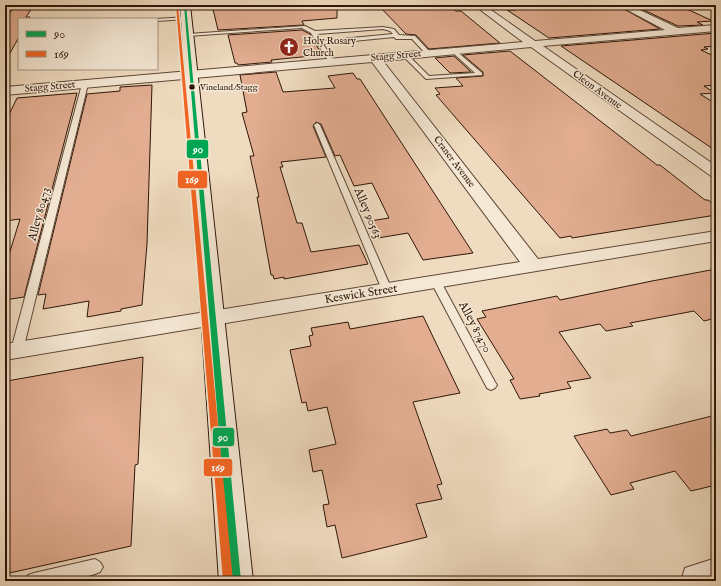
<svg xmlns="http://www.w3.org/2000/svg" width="721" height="586" viewBox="0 0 721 586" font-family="'IM FELL English',serif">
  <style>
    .building { fill: #e2ad91; stroke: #2e1608 }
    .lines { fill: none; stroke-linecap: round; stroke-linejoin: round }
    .service-casing { stroke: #5e4736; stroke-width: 2 }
    .minor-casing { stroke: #5e4736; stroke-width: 2 }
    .secondary-casing { stroke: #2e1608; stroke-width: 2 }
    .service { fill: #f5e8d5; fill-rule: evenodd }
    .minor { fill: #f5e8d5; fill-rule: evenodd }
    .secondary { fill: #f5e8d5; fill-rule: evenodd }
    .bus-1-casing { stroke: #f5e8d5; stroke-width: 3 }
    .bus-2-casing { stroke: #f5e8d5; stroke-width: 3 }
    .bus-1 { fill: #00a651; fill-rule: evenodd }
    .bus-2 { fill: #f26522; fill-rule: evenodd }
    .bus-dot { fill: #2e1608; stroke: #f5e8d5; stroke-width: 1.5 }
    .labels { text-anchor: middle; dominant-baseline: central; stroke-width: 3; stroke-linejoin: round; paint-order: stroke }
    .far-bus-label { font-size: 9px; fill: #2e1608; stroke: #f5e8d5; text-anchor: start }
    .far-poi-label { font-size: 10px; fill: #2e1608; stroke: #f5e8d5; text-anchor: start }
    .far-street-label { font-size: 10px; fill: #2e1608; stroke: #f5e8d5 }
    .street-label { font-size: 12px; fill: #2e1608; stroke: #f5e8d5 }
    .line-badge { stroke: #f5e8d5; stroke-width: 1.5 }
    .badge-label { font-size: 11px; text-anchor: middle; font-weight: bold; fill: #fff }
  </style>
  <rect width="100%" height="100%" fill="#efdbbf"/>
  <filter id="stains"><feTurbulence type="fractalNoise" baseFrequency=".005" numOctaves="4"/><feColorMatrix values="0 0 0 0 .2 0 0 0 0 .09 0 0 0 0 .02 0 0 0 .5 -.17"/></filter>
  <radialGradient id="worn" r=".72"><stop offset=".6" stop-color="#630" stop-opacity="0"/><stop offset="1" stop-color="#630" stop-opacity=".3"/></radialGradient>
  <path class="building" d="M16 5H34L26 17H30L29 19H19V37L5 62V19Z
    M212 5H325L331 10 337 5V18L302 21 304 25 218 30Z
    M378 5H448L456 11H461L500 43 429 49 416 35 406 34Z
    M508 5H617L660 29 549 38 507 10H515Z
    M633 5H678L713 21 697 22 703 25 678 26Z
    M302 30 310 34 322 55 271 60 272 62 238 65 237 63H235L228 35Z
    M716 33V46L704 47 708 49 701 50 716 57V85L704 86 715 93 700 94 716 104V151L561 46Z
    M510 51 657 165H660L705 200H708L716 206V215L572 238 571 236 560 238 436 95 440 94 435 88 463 86 456 78 483 76V72L463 55Z
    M454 56 471 72 450 73 435 58Z
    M276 72 283 92 335 88 328 76 353 73 357 79H360L473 253 423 260 408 233 378 238 370 221 389 218 372 183 354 186 340 155 335 156 321 124 316 122 313 126 326 157 281 162 283 167H280L297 223H302L311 252 359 245 368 264 284 279V277L274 279 273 275H271L257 197H259L250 156H254L242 113 247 112 240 75Z
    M152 85 147 244 142 305 121 309V311L115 312 87 317 89 301 43 309 46 294 38 295 87 94 120 91V87Z
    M77 93 24 297 5 300V261H7L20 219 5 221V123L17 98Z
    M716 269V318L704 321 694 311 630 323 633 326 606 331 600 324 559 332 591 378 567 382 571 388 539 394 540 396 520 399 510 380 514 379 477 319 486 317 482 311 557 296 560 300 652 281Z
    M423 316 460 393 413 402 442 484 437 485 442 499 416 504 427 537 342 558 335 525 327 527 323 505 329 504 322 470 313 472 309 450 336 444 327 407 308 411 306 402 302 403 290 350 311 346 309 336 313 335 311 328 348 322 350 329Z
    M143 357 138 464 135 465 131 546 5 574V388L7 381Z
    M716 415V485L691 491 675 471 630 483 634 489 611 495 574 436 607 429 610 433 627 430 631 436Z"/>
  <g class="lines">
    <g class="service-casing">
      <path id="service" d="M8 5H12L5 13V9Z
        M188 17 186 19 157 21V19H155Z
        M305 26 315 31 383 27 394 29 399 35 415 36 431 53 426 54 412 39H396L394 37 323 44 335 62 332 64 329 62 311 33 302 28 188 36 186 35 188 34ZM383 29 390 31 393 34 321 41 317 34Z
        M454 49 482 73V75L426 79 402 55 407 54 429 76 475 73 452 52V50Z
        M85 82 88 84 23 350 21 353H13L11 350 82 84Z
        M317 123 320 125 392 290 391 292 387 293 382 290 314 125Z
        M436 279 441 282 495 382 497 385 495 388 491 390 487 388 431 282Z
        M95 559 100 562 103 567 100 572C77 582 51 581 26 581L28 575 34 573Z"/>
    </g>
    <g class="minor-casing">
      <path id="minor" d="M326 5H335V6L331 9Z
        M474 5H484L535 41 665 30 618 5H629L678 28 716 25V31L543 46 716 166V178L711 176 531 47 383 61 538 259 716 231V241L5 360V344L520 262 372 62 5 95V87L523 42Z
        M716 558V581H681L685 568Z"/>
    </g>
    <g class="secondary-casing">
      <path id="secondary" d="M180 5H190L253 581H219Z"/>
    </g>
    <use href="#service" class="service"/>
    <use href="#minor" class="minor"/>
    <use href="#secondary" class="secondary"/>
    <g class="bus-1-casing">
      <path id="bus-1" d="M184 5H186L241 581H231Z"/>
    </g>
    <g class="bus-2-casing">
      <path id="bus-2" d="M176 5 178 6 233 581H223Z"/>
    </g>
    <use href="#bus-1" class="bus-1"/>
    <use href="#bus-2" class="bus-2"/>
  </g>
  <defs>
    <g id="church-disc" transform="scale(1)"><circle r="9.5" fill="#8f2418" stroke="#f5e8d5"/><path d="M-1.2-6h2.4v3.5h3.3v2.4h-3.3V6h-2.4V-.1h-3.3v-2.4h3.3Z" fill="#fff"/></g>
  </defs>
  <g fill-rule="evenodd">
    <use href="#church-disc" x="289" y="47"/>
  </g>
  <circle class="bus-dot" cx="192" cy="87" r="3.5"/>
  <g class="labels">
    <g class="far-bus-label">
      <text x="200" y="87">Vineland/Stagg</text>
    </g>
    <g class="far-poi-label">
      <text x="303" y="41">Holy Rosary<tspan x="303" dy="12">Church</tspan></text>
    </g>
    <g class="far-street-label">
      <text transform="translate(396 56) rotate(-5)">Stagg Street</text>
      <text transform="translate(50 87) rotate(-5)">Stagg Street</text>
      <text transform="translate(597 90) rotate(36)">Cleon Avenue</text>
      <text transform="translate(454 162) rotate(53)">Craner Avenue</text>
    </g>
    <g class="street-label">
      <text transform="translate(368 213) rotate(67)">Alley 90563</text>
      <text transform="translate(39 214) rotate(-75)">Alley 80473</text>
      <text transform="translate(361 294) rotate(-9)">Keswick Street</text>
      <text transform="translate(475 327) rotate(62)">Alley 87470</text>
    </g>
  </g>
  <g class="line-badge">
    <rect x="186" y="139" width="23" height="20" rx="4" fill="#00a651"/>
    <rect x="177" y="170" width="31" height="19" rx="4" fill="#f26522"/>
    <rect x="212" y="427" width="23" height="20" rx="4" fill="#00a651"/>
    <rect x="203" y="458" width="30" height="19" rx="4" fill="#f26522"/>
  </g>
  <g class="badge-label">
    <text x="198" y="153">90</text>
    <text x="192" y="183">169</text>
    <text x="223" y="441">90</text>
    <text x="218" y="471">169</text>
  </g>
  <rect width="721" height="586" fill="none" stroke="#efdbbf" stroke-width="20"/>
  <rect x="6" y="6" width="709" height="574" fill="none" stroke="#2e1608" stroke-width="2"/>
  <rect x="10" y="10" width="701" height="566" fill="none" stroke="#2e1608"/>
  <rect x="18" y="18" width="140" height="52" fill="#f5e8d5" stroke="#a59483"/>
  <rect x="26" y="31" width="20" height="6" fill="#00a651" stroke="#a59483"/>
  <text x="54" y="38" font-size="12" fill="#2e1608">90</text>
  <rect x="26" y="51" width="20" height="6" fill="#f26522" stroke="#a59483"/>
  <text x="54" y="58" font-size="12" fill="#2e1608">169</text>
  <rect width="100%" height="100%" filter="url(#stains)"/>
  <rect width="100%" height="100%" fill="url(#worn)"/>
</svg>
